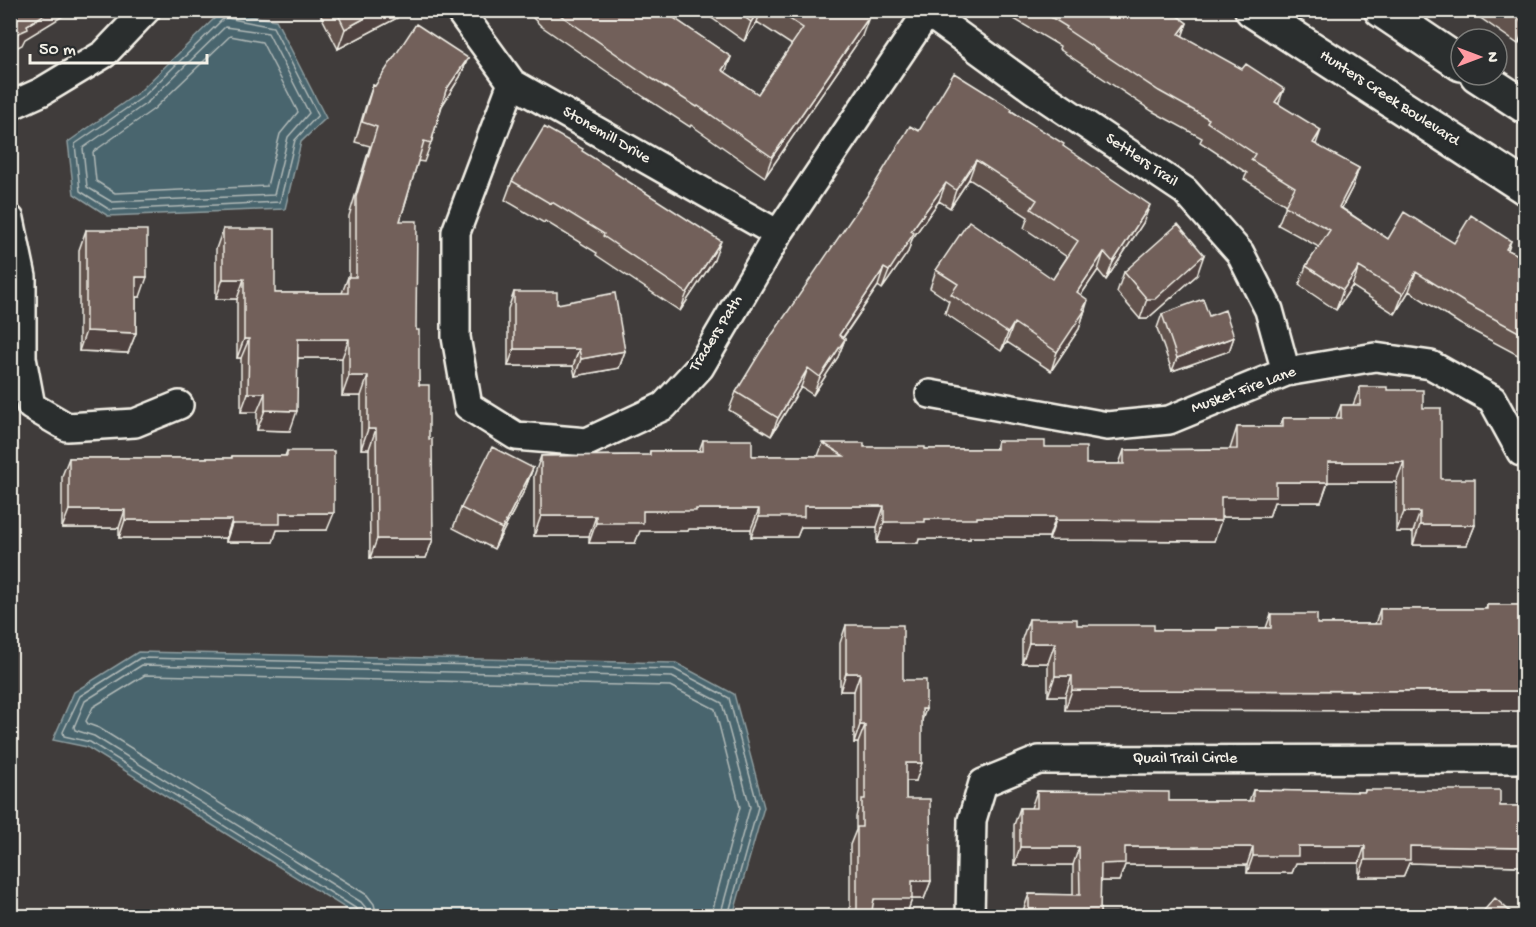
<svg xmlns="http://www.w3.org/2000/svg" width="1536" height="927" viewBox="0 0 1536 927" font-family="'Gochi Hand',sans-serif">
  <style>
    .water { fill: #4a656e; stroke: #8e9d9f; stroke-width: 1.5 }
    .lines { fill: none; stroke-linecap: round; stroke-linejoin: round }
    .shore { stroke: #b0b9b7; stroke-width: 1.5 }
    .minor-casing { stroke: #f4f1e8; stroke-width: 32 }
    .tertiary-casing { stroke: #f4f1e8; stroke-width: 38 }
    .minor { stroke: #2a2d2e; stroke-width: 27 }
    .tertiary { stroke: #2a2d2e; stroke-width: 33 }
    .wall { fill: #62534d; stroke: #f4f1e8; stroke-width: 1.5 }
    .shaded-wall { fill: #50433f; stroke: #f4f1e8; stroke-width: 1.5 }
    .building { fill: #72605a; stroke: #f4f1e8; stroke-width: 1.5 }
    .labels { text-anchor: middle; dominant-baseline: central; stroke-width: 6; stroke-linejoin: round; paint-order: stroke }
    .street-label { font-size: 16px; fill: #f4f1e8; stroke: #2a2d2e }
  </style>
  <rect width="100%" height="100%" fill="#403c3b"/>
  <filter id="ink" filterUnits="userSpaceOnUse"><feTurbulence type="fractalNoise" baseFrequency=".0167" numOctaves="2"/><feDisplacementMap in="SourceGraphic" scale="12" xChannelSelector="R" yChannelSelector="G"/><feConvolveMatrix kernelMatrix="1 2 1 2 8 2 1 2 1" color-interpolation-filters="sRGB"/></filter>
  <g filter="url(#ink)">
    <path class="water" d="M221 12 276 20 326 118 301 142 285 209 108 216 74 194 68 142 139 92Z
      M138 652 676 663 734 694 764 807 733 916H358L87 747 53 740 74 692Z"/>
    <g class="lines">
      <path class="shore" d="M227 18 273 27 318 115 295 140 280 202 110 210 80 191 75 144 143 97 223 19Z
        M225 27 268 33 309 113 288 137 274 195 112 202 87 187 83 148 148 102Z
        M230 36 262 42 298 112 280 134 267 186 115 193 96 181 93 152 154 109Z
        M360 916 357 909 90 742 64 736 63 732 80 696 140 658 674 669 729 698 758 807 728 916
        M368 916 366 908 361 902 94 736 75 730 74 727 85 701 142 665 672 677 722 703 750 807 720 916
        M377 916 374 904 367 895 99 728 88 724 86 721 93 707 145 675 670 686 715 709 740 807 711 916"/>
      <g class="minor-casing">
        <path id="minor" d="M459 10 512 83 778 234
          M924 10 1034 90 1185 191 1240 253 1269 310 1286 372
          M512 83 456 232V337L468 406 516 436 587 442 664 406 700 367 778 234 929 10
          M10 106 41 92 104 54 146 10
          M10 219 22 277V358L31 406 67 427 135 423 179 405
          M930 394 1107 426 1169 420 1286 372 1375 357 1431 365 1492 399 1521 452
          M970 916 972 820 983 783 1039 760 1526 759"/>
      </g>
      <g class="tertiary-casing">
        <path id="tertiary" d="M1252 10 1526 188
          M1381 10 1461 64
          M1477 75 1526 107"/>
      </g>
      <use href="#minor" class="minor"/>
      <use href="#tertiary" class="tertiary"/>
    </g>
    <path class="wall" d="M318 10H400L397 18 338 49Z
      M525 10H662L731 57 725 72 758 94 792 45 757 22 744 41 706 14 708 10H859L862 36 765 177 691 125 690 127 644 97 541 26Z
      M1017 10H1169L1187 23 1182 36 1279 104 1315 145 1359 168 1352 188 1342 208 1388 239 1454 243 1511 241 1508 250 1526 259V363L1519 358 1520 356 1460 324 1409 291 1395 314 1352 286 1336 310 1299 285 1306 266 1319 247 1278 225 1286 205 1244 179 1247 173 1200 142 1202 138 1152 111 1059 49 1060 46 1014 19Z
      M1469 10H1526V33L1518 44Z
      M468 58 460 77 442 106 431 143 424 162 418 161 400 221 416 330 419 385 429 439 433 539 426 558H370L369 449H361V396H342V358H298L290 431 257 430V412H241V358H237V299H216V249L223 229 275 293H342L348 277H349V216L370 146 355 142 366 105 373 85 375 86Z
      M1012 111 1063 146 1143 223 1106 280 1098 270 1081 295 1085 310 1079 329 1051 371 1007 342 1001 351 945 313 949 301 930 288 936 270 1053 279 1067 257 1024 228 1028 217 969 179 950 208 939 201 912 239 908 252 882 289 878 286 843 338 845 339 838 357 813 395 801 387 771 436 729 410 736 392 919 131Z
      M582 151 714 260 680 311 596 255 597 253 545 221 544 223 505 200 512 181Z
      M86 230 140 297H136V333L128 353 79 351V250Z
      M1124 272 1197 275 1147 319H1140L1117 292Z
      M514 292 557 304 625 351 619 368 575 376 573 366H508V309Z
      M1162 314 1209 316 1234 337 1229 351 1172 371 1157 328Z
      M1360 387 1387 390 1423 408 1441 479 1475 525 1467 545H1413V532H1396V482H1328L1321 502H1274L1269 517H1221L1214 541 1049 540V537H970V539H919L918 543H877V527H801L797 537H751V529H689L688 531H640L635 543H589V536H534V476L541 456 649 455 650 451H699L703 440 752 456H818L823 443 864 447 925 449H995L997 441 1045 447 1086 464H1119L1124 450 1230 449 1237 427H1280L1283 418H1336L1341 405H1353Z
      M287 451 327 530H277L273 542H226V538H119V528H62V476L69 458H231L232 456H285Z
      M533 468 525 489 494 549 453 528 461 508Z
      M1487 605H1526V711L1065 710V696H1048V663H1022V639L1029 619 1077 625 1154 630H1216L1217 628H1266L1271 614 1317 624H1375L1380 609H1486Z
      M846 625 903 680 926 709 922 719 916 781H906V799L931 881 924 899H912L906 916H850V845L856 830V817L858 809V743H854V691H840V643Z
      M1253 790 1364 792 1365 790 1500 806H1526V874H1521V866L1409 863 1403 877H1359V863H1296L1292 873H1247V865H1125L1119 881H1100V913L1116 916H1023V911L1029 894 1073 895V865H1014V825L1020 808H1031L1037 791 1169 801H1249Z"/>
    <path class="shaded-wall" d="M52 10H73L25 39 22 45 10 51V37L27 25Z
      M380 10H400L397 18 338 49 345 29Z
      M759 10H761L757 22 744 41 751 22Z
      M869 17 862 36 765 177 772 157Z
      M1187 23 1180 43 1179 34Z
      M1526 24V33L1518 44Z
      M731 57 724 76 722 70Z
      M468 58 460 77 439 110 446 90Z
      M1284 89 1277 108 1275 102Z
      M1321 130 1314 150 1313 143Z
      M976 160 969 179 950 208 956 190Z
      M1359 168 1352 188 1332 226 1339 207Z
      M946 183 939 201 912 239 908 252 882 289 889 271 911 231Z
      M1150 205 1143 223 1106 280 1113 262Z
      M721 241 714 260 680 311 687 293Z
      M1104 252 1098 270 1070 311 1077 292Z
      M1204 255 1197 275 1147 319H1140L1147 299Z
      M1359 267 1352 286 1336 310 1343 290Z
      M884 268 878 286 832 353 839 335Z
      M1416 272 1409 291 1395 314 1403 294Z
      M136 277H147L140 297H128Z
      M223 279H244L237 299H216Z
      M1088 300 1079 329 1051 371 1057 352Z
      M1014 323 1007 342 1001 351 1008 333Z
      M86 331 136 333 128 353 79 351Z
      M1234 337 1229 351 1172 371 1177 358Z
      M244 339H249L241 358H237Z
      M298 339H349L342 358H291Z
      M845 339 838 357 813 395 820 377Z
      M514 349H579L573 366H508Z
      M625 351 619 368 575 376 581 359Z
      M808 368 801 387 771 436 778 418Z
      M349 376H368L361 396H342Z
      M248 393H265L257 412H241Z
      M265 410 297 411 290 431 257 430Z
      M368 429H376L369 449H361Z
      M1328 462H1404L1396 482H1321Z
      M533 468 525 489 494 549 502 529Z
      M1276 482H1328L1321 502H1274L1269 517H1214L1221 497Z
      M804 506H884L877 527H801L797 537H751L759 517Z
      M696 509H759L751 529H689L688 531H640L635 543H589L596 523 643 511Z
      M69 510H125L119 528H62Z
      M1404 512H1420L1413 532H1396Z
      M280 513H334L327 530H277L273 542H226L232 524Z
      M541 516H596L589 536H534Z
      M977 517H1056L1049 537H970V539H919L918 543H877L884 522 925 519Z
      M125 520H232L226 538H119Z
      M1056 520 1221 521 1214 541 1049 540Z
      M1420 525H1475L1467 545H1413Z
      M377 539H433L426 558H370Z
      M1029 643H1055L1048 663H1022Z
      M846 673H860L854 691H840Z
      M1055 676H1072L1065 696H1048Z
      M1072 690 1526 691V711L1065 710Z
      M922 709H926L920 726Z
      M860 725H865L858 743H854Z
      M906 763H922L916 781H899Z
      M1298 846H1365L1359 863H1296L1292 873H1247L1253 856Z
      M1410 846 1526 848V852L1521 866 1409 863 1403 877H1359L1365 860Z
      M1020 847H1079L1073 865H1014Z
      M1125 847H1253L1247 865H1125L1119 881H1094L1101 864Z
      M1526 861V874H1521Z
      M912 881H931L924 899H912L906 916H868L874 899Z"/>
    <path class="building" d="M10 10H52L27 25 28 29 10 37Z
      M336 10H380L345 29Z
      M553 10H662L731 57 722 70 758 94 803 28 776 10H859L869 17 772 157 698 106 697 107 651 78Z
      M735 10H759L751 22Z
      M1039 10H1169L1187 23 1179 34 1242 69 1246 64 1284 89 1275 102 1321 130 1313 143 1359 168 1339 207 1388 239 1404 212 1454 243 1471 215 1511 241 1506 249 1526 259V336L1467 304 1416 272 1403 294 1359 267 1343 290 1306 266 1330 230 1285 206 1295 187 1251 160 1255 154 1207 122 1209 119 1159 91 1066 29 1067 27Z
      M1505 10H1526V24H1525Z
      M416 24 468 58 446 90 431 143 424 141 400 221H417L416 330H419V385H429V439H432L433 539H377L376 429H368V376H349V339H298L297 411 265 410V393H248L249 339H244V279H223V229H275V293H348V277H356V197L377 127 362 122 373 85 375 86Z
      M954 73 1012 109 1011 111 1064 144 1063 146 1150 205 1113 262 1104 252 1077 292 1088 300 1083 309 1085 310 1057 352 1014 323 1008 333 951 294 958 284 936 270 969 221 1053 279 1078 241 1031 209 1037 200 976 160 956 190 946 183 911 231 914 233 889 271 884 268 839 335 845 339 820 377 808 368 778 418 736 392 761 351 871 190 910 126 919 131Z
      M544 127 583 149 582 151 616 172 615 173 721 241 687 293 603 236 604 234 552 202 551 204 512 181Z
      M1178 224 1204 255 1155 299H1147L1124 272Z
      M86 230H147V277H136V333L86 331Z
      M514 292H557V304L615 293 625 351 581 359 579 349H514Z
      M1203 299 1209 316 1225 310 1234 337 1177 358 1162 314Z
      M1360 387H1387V390H1423V408H1441V479H1475V525H1420V512H1404V462H1328V482H1276V497H1221V521L1056 520V517H977V519H925V522H884V506H804V517H759V509H696V511H643V523H596V516H541V456L650 455V451H703V440H752V456H844L823 443H864V447H925V449H997V441H1045V447H1086V464H1124V450L1237 449V427H1283V418H1341V405H1360Z
      M492 447 533 468 502 529 461 508Z
      M287 451H334V513H280V524H232V520H125V510H69V458H232V456H287Z
      M1487 605H1526V691L1072 690V676H1055V643H1029V619H1077V625H1154V630H1217V628H1271V614H1317V624H1380V609H1487Z
      M846 625H903V680H926V709H922V763H906V799H930L931 881H912V899H874L871 916H857V827H862V799H865V725H860V673H846Z
      M1253 790 1365 792V790H1500V806H1526V848L1410 846V860H1365V846H1298V856H1253V847H1125V863L1101 864 1100 913H1116V916H1029V894L1080 895 1079 847H1020V808H1037V791L1169 792V801H1253Z
      M1495 898 1515 916H1464L1470 909 1479 916Z"/>
  </g>
  <g class="labels">
    <g class="street-label">
      <text transform="translate(1389 99) rotate(33)">Hunters Creek Boulevard</text>
      <text transform="translate(606 136) rotate(30)">Stonemill Drive</text>
      <text transform="translate(1141 161) rotate(34)">Settlers Trail</text>
      <text transform="translate(717 334) rotate(-58)">Traders Path</text>
      <text transform="translate(1244 391) rotate(-20)">Musket Fire Lane</text>
      <text x="1185" y="759">Quail Trail Circle</text>
    </g>
  </g>
  <rect width="1536" height="927" fill="none" stroke="#2a2d2e" stroke-width="36"/>
  <rect x="18" y="18" width="1500" height="891" fill="none" stroke="#f4f1e8" stroke-width="2" filter="url(#ink)"/>
  <g transform="translate(1479 57) rotate(90)"><circle r="28" fill="#2a2d2e" stroke="#7b7b78" stroke-width="1.5"/>
  <path d="M0-4.5L10 22L0 15L-10 22Z" fill="#ff9aa2"/>
  <text y="-9" font-size="16" font-weight="bold" text-anchor="middle" fill="#f4f1e8">N</text>
  </g>
  <path d="M30 54v9h177v-9" fill="none" stroke="#f4f1e8" stroke-width="3"/>
  <text x="39" y="54" font-size="18" fill="#f4f1e8" stroke="#2a2d2e" stroke-width="4.5" paint-order="stroke">50 m</text>
</svg>
